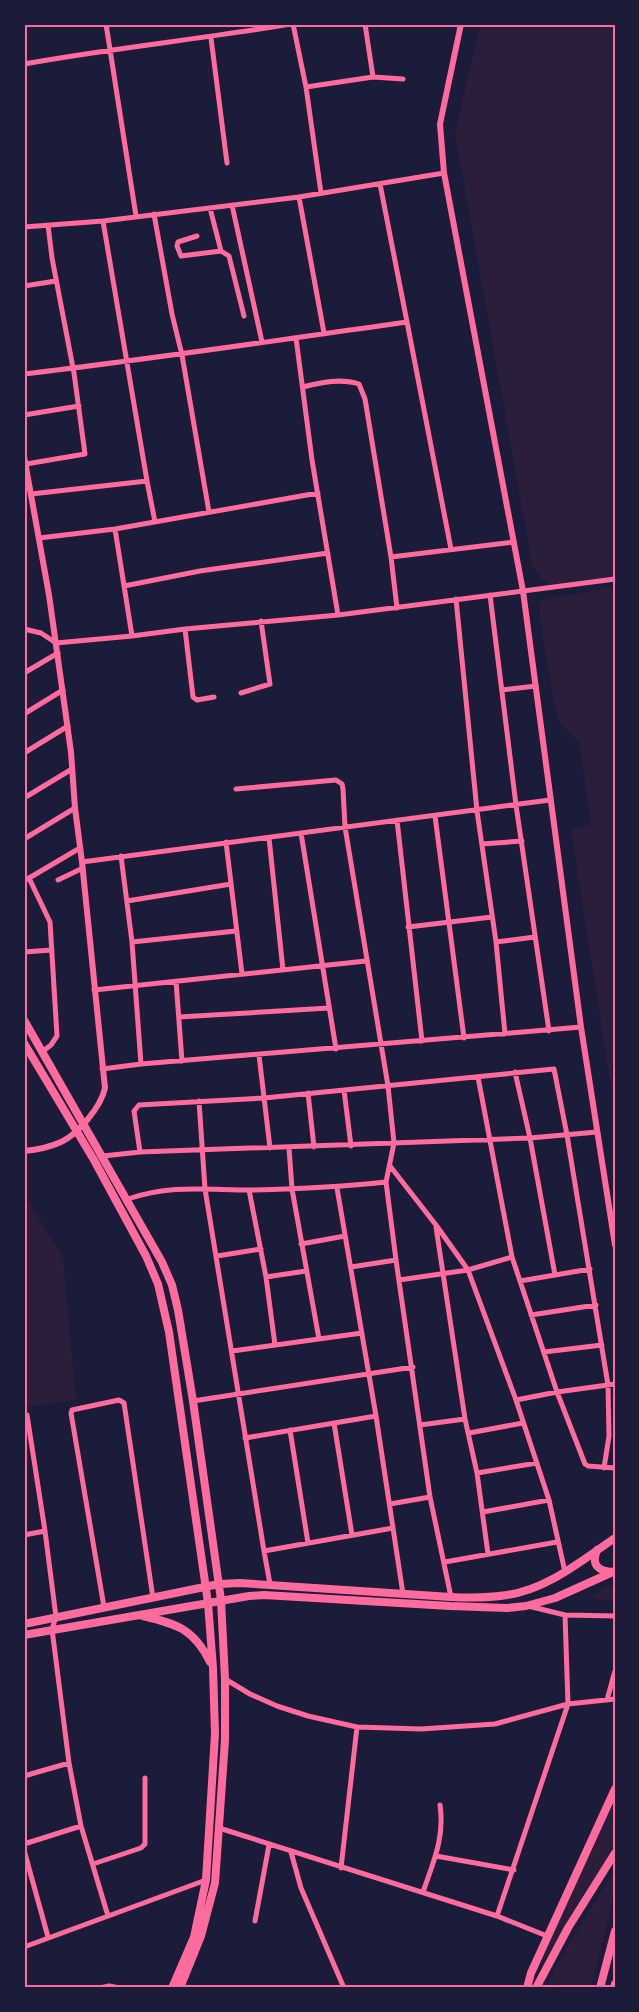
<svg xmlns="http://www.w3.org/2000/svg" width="639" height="2012" viewBox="0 0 639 2012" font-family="'Work Sans',sans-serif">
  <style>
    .green { fill: #2a1e3b }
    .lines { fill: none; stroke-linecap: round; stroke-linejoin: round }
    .minor { stroke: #ff6b9d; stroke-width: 5 }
    .tertiary { stroke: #ff6b9d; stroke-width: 6 }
    .primary { stroke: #ff6b9d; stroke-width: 8 }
    .trunk { stroke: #ff6b9d; stroke-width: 8 }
    .neatline { fill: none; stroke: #ff6b9d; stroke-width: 2 }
  </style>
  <rect width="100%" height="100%" fill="#1b1b3a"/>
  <path class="green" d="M480 24H615V577L556 587 542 579 532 564 455 134Z
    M615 587V1112L571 830 591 824 579 742 560 724 556 713 539 613 540 603 545 599Z
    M24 1195 63 1257 76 1400 24 1407Z
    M615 1583V1602L587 1598Z
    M615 1801V1846L539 1969 553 1931Z
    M615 1869V1892L591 1988H546L560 1959Z"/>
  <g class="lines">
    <path class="minor" d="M106 24 136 216
      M293 24 306 87 321 193
      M365 24 373 77
      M211 38 227 163
      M24 64C113 48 202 39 291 24
      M306 87 373 77 403 79
      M299 197 324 333
      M232 205 262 342
      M210 208 221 251 229 256 244 316
      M154 214 172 314 182 355 209 512
      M103 221 147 481
      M24 227 103 221 299 197 444 173
      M197 236 178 242 177 246 181 256 221 251
      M24 286 56 281
      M407 322 451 549
      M296 338 312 460 338 615
      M24 374C152 359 279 340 407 322L380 184
      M303 387C321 382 341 378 359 384L365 399 391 557 397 608
      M24 415 79 406
      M26 464 85 454 74 373 52 258 48 225
      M31 494 147 481 155 522
      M115 529 132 636
      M39 538 115 529 318 493
      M391 557 514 542
      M124 586 200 571 328 553
      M490 595 516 805 549 1031
      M456 599 477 811 496 942 505 1034
      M24 629 41 633 56 643 132 636 185 629 338 615 615 579
      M185 629 193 697 197 700 214 697
      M24 673 58 653
      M502 690 536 686
      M241 693 270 684 261 621
      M24 714 63 690
      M24 753 68 726
      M236 789 336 780 342 784 343 789 345 827 388 1086 394 1143 386 1182 396 1260 430 1497 451 1597
      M24 798 72 769
      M435 816 464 1038
      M397 820 422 1041
      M301 833 336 1049
      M269 838 283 970
      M24 839 75 808
      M226 842 242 974
      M482 844 522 841
      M121 856 132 942 141 1064
      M82 862 550 800
      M29 878 50 922 57 1036 51 1045 43 1051
      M58 880 83 868
      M24 881 80 848
      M127 901 231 884
      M408 927 492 917
      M132 942 236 931
      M496 942 535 937
      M24 952 52 950
      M176 981 182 1061
      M94 990 366 961
      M179 1017 329 1008
      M259 1055 270 1148
      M102 1069 141 1064 581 1027
      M515 1072 530 1138 555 1275
      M478 1077 512 1257 557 1392 585 1464 588 1466 615 1468
      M344 1090 351 1146
      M308 1093 314 1147
      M199 1101 205 1189 264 1551 393 1528
      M289 1148 292 1189 319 1339
      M140 1152 134 1111 139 1105 264 1098 554 1069 567 1135 608 1385 609 1436 604 1468
      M103 1156 140 1152 530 1138 597 1132
      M390 1166 436 1225 468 1270 516 1400 549 1500 565 1572
      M337 1188 376 1416 403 1594
      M249 1190 266 1277 275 1345
      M128 1199C171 1184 207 1190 252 1190 297 1189 341 1187 386 1182
      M436 1227 465 1419 477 1473 488 1554
      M301 1244 345 1236
      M217 1256 261 1249
      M351 1267 396 1260
      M266 1277 306 1271
      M399 1280 468 1270 512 1257
      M520 1281 590 1269
      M531 1315 596 1305
      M232 1351 362 1333
      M544 1352 602 1345
      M516 1400 557 1392 615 1384
      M193 1401 413 1367
      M27 1415 45 1531 56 1617 52 1629 69 1763 81 1826 108 1916
      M334 1423 352 1535
      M420 1425 465 1419
      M290 1430 308 1543
      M469 1433 523 1423
      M245 1438 376 1416
      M477 1473 537 1463
      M390 1504 430 1497
      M483 1512 549 1500
      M24 1535 45 1531
      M264 1551 270 1584
      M445 1562 557 1542
      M528 1606 565 1615 615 1616
      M104 1607 71 1413 72 1410 119 1400 124 1403 153 1598
      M225 1679 250 1694 277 1706 308 1716 357 1727 421 1729 495 1724 568 1704 615 1699
      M607 1700 615 1671
      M24 1776 69 1763
      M219 1828 497 1916 547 1936
      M24 1844 81 1826
      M24 1850 48 1937
      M291 1852 301 1888 344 1988
      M436 1856 514 1870
      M93 1864 141 1848 145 1844V1778
      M341 1868 357 1727
      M423 1892C433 1863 445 1837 440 1805
      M497 1916 568 1704 565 1615
      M255 1921 269 1845
      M24 1947 206 1880
      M100 1988 109 1986 120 1988"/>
    <path class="tertiary" d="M461 24 440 124 444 173 523 591 581 1027 615 1245
      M24 456 49 595 71 752 75 808 82 862 105 1088C101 1107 78 1134 61 1142 50 1147 36 1150 24 1151"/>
    <path class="primary" d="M24 1020 162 1262 172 1285 178 1310 193 1401 221 1600 225 1679V1740L215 1883 201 1936 180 1988
      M24 1043 94 1160 146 1256 158 1284 169 1332 208 1603 213 1668 215 1734 206 1880 194 1937 172 1988
      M597 1550C591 1565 598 1571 613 1572
      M143 1616C177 1624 194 1629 210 1662
      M24 1624 219 1584 240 1583 451 1597C470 1598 488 1598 507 1595 548 1589 582 1560 615 1538
      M24 1635 249 1596 264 1595 450 1606 507 1608 526 1606 555 1598 615 1571"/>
    <path class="trunk" d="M527 1988 531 1973 615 1789
      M536 1988 568 1928 615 1853
      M600 1988 615 1931
      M614 1988 615 1984"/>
  </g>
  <rect width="639" height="2012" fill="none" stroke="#1b1b3a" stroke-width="51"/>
  <rect x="26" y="26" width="588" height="1960" class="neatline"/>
</svg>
